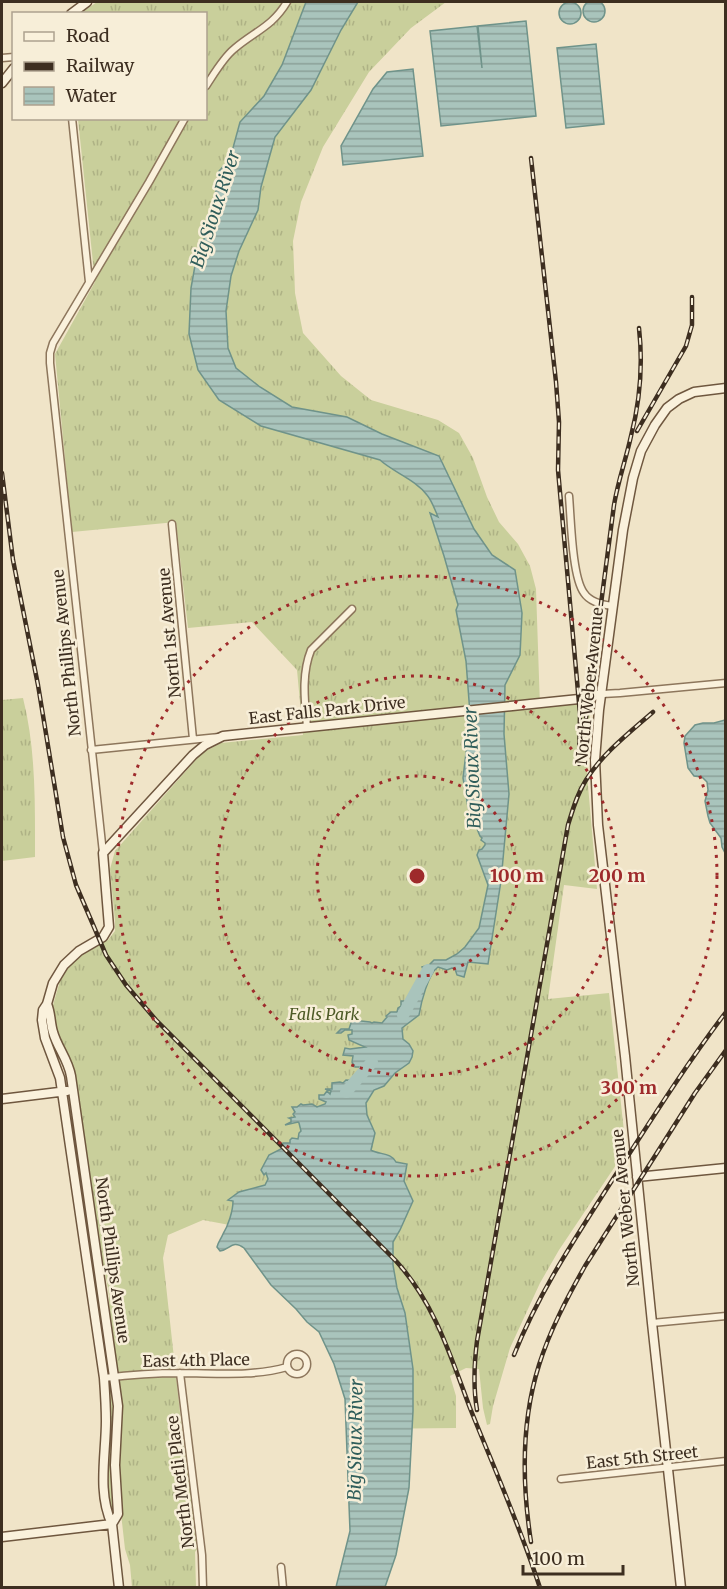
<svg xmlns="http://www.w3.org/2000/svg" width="727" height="1589" viewBox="0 0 727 1589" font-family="Merriweather,serif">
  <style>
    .grass { fill: url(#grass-tufts) }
    .water { fill: url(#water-rules); stroke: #6f938a; stroke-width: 1.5 }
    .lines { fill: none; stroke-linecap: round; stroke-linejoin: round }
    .river { stroke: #a9c4bc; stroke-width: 12 }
    .street-casing { stroke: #8d765c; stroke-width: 9 }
    .secondary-casing { stroke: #6f573f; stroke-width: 11 }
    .street { stroke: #faf1dc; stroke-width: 6 }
    .secondary { stroke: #faf1dc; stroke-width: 8 }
    .rail-casing { stroke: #3d2e20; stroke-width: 4.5 }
    .rail { stroke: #f7eed8; stroke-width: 2; stroke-dasharray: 7; stroke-linecap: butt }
    .ring { fill: none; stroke: #9e2a2b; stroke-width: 3; stroke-dasharray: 3 6 }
    .labels { text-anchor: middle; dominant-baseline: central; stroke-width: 5; stroke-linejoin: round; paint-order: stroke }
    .street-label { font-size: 16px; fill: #3d2e20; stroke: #f7eed8 }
    .park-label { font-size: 16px; font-style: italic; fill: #4d5a26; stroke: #f7eed8 }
    .water-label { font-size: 18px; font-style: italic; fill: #2f5d5a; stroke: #f7eed8 }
    .centre { fill: #9e2a2b; stroke: #f7eed8; stroke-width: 3 }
    .ring-label { font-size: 18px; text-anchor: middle; font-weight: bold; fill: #9e2a2b; stroke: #f7eed8; stroke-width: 5; stroke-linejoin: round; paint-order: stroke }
  </style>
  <defs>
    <pattern id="grass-tufts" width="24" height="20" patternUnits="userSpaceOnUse" patternTransform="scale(1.5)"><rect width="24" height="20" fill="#c9cf9b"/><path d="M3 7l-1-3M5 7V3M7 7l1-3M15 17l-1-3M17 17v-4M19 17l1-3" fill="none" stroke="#aeb285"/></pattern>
    <pattern id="water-rules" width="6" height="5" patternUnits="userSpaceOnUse" patternTransform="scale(1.5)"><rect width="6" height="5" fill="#a9c4bc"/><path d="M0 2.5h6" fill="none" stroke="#8ba098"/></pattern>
  </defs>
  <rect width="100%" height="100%" fill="#f0e4c8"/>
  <path class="grass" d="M97 2H446L411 28 369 72 323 147 301 202 293 241 295 293 303 333 341 376 371 400 438 420 459 433 473 458 487 497 499 522 518 544 530 566 536 589 540 707 586 703 590 712 587 774 597 889 564 885 548 999 609 993 626 1150 559 1250 540 1283 510 1348 493 1406 490 1424 487 1425 483 1408 479 1369 466 1368 450 1376 456 1396V1428L363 1429 350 1361 256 1230 203 1220 168 1235 163 1258 184 1449 191 1491 197 1549 195 1552 196 1587H132L130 1565 125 1549 118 1487 109 1315C110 1294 108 1282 101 1262L73 1070 58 1038 53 1017V1005L60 981 69 967 82 955 108 940 115 931V921L110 869 115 851 202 753 221 743 303 735 297 670 252 622 188 628 176 522 72 532 55 354 95 282 78 119 206 118V14L81 13Z
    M23 698C36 749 35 804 35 857L2 861V700Z
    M71 1129 80 1156 90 1231H86Z
    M92 1240 109 1364H105L87 1241Z
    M111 1388 113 1389 114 1401V1511L113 1512 110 1509 107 1464 109 1389Z"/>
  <path class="water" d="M583 11a11 11 0 1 1 22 0a11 11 0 1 1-22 0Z
    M559 13a11 11 0 1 1 22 0a11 11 0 1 1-22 0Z
    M306 2H358L341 30 311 90 275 137 261 187 258 210 239 251 231 276 226 311 228 348 236 368 260 387 292 407 347 417 382 434 439 456 474 529 492 555 515 570 522 613 520 655 505 685 504 734 509 794 501 881 488 964 468 962 464 977 457 975 455 969 452 968 447 970 438 967C428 974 421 1003 419 1015L402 1028 403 1039 409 1044 413 1051 412 1057 409 1063 395 1073 384 1086 374 1090 366 1103 367 1115 375 1133 371 1150C379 1155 391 1152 396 1162L407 1164 404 1181 413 1201 400 1230 393 1242V1265L397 1288 405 1313 413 1369V1411L409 1488 396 1555 385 1587H336L350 1531 345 1399 334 1364 319 1332 307 1322 296 1309 271 1285 244 1248C232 1239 230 1250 220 1251L217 1247C218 1242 221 1239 223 1234 228 1226 233 1211 233 1201L228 1200 239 1192 265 1185 268 1179 266 1173 264 1175 261 1170 269 1155 281 1149 283 1143H290V1140L292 1138 298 1139 299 1133 301 1131 299 1123 298 1122 285 1125 291 1122V1119L289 1118 295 1117 293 1114 295 1112 292 1107H297L301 1104 303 1105 312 1104 317 1107 325 1104 326 1102 319 1099V1095H324L327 1091 330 1094 331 1091 325 1089H332V1083L340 1082 343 1083 346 1080 362 1081V1070L359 1067H355L352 1062 353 1056 343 1055 345 1048 350 1049 365 1047 349 1040 348 1035 352 1034V1030H345L341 1033H337L341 1029H349L352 1020 370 1022 372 1023 374 1022 382 1023 387 1017 386 1016 391 1012H397L398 1008 401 1006V1001C415 1001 418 998 422 984L420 982 425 973 422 967 429 965 434 960H446L457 954 465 947 479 928 488 885 477 855 479 850 482 849 485 845V843L481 840 482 838 480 836 468 807 463 778 468 736 471 727 466 661 456 610 458 605 444 556 430 513 438 517C435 510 432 501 427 495 416 480 393 472 380 460L261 426 219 400 198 370 189 334 191 288 196 260 211 220 219 171 230 159 240 122 264 96 282 65Z
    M526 21 536 116 441 126 430 31 477 26 482 68 478 26Z
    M596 44 604 124 566 128 557 48Z
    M413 69 423 156 343 165 341 146 373 89 387 72Z
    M725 720H726L725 853 722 847 721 838 710 823 708 816 705 801 708 790 707 782 702 777 694 776 688 768 684 743 685 736 695 725 703 723H714Z"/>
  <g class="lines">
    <path class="river" d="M403 1015 428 970
      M346 1092 372 1062"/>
    <g class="street-casing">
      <path id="street" d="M2 58 14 57
        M206 86C214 74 223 58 234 49 255 31 272 27 287 2
        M72 118 89 282
        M569 496C571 519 572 577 584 593 590 602 603 605 613 606
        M172 524 193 739
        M602 694 620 693 726 683
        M307 727C305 702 301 675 311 650L352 609
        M91 750 219 737
        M103 853 50 363V353L53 343 149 182 185 118
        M652 1323 726 1316
        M287 1364a10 10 0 1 1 20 0a10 10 0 1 1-20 0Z
        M180 1373 202 1555 203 1588
        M104 1378C129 1375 155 1373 180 1373 216 1373 252 1377 287 1367
        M561 1479 726 1461
        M281 1567 283 1588"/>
    </g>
    <g class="secondary-casing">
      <path id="secondary" d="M71 14 87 2
        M2 83 14 68
        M47 1004C51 1013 50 1022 53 1032 57 1047 68 1059 71 1076L114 1377 118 1406 115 1465 118 1514 112 1524
        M2 1099 67 1091
        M637 1177 726 1168
        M2 1537 112 1524
        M119 1588 112 1524C97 1493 106 1454 106 1421 106 1407 105 1392 104 1378L60 1078 45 1038 42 1020 43 1010 47 1004 53 983 64 965 79 951 103 937 109 927 103 853 193 755 205 745 223 736 579 699 602 694
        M681 1588 652 1323 625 1056 598 825 595 760 599 710 623 530 633 478 641 451 655 425 667 408 679 399 694 392 726 388"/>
    </g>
    <use href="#street" class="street"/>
    <use href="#secondary" class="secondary"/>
    <g class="rail-casing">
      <path id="rail" d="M531 158 556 382 559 422 558 470 580 714 579 764
        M637 431 686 346 692 325V297
        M2 473 13 560 38 685 63 837 76 885 106 955 126 985 156 1020 396 1261C435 1304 450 1355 470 1408 494 1468 520 1526 540 1588
        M586 718 614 505C618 481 626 459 631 436 640 401 643 364 639 328
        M514 1355C539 1292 576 1237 613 1179 649 1123 685 1066 726 1012
        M477 1410C473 1387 474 1365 477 1341L568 825C573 809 577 794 586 780 602 754 629 733 653 712
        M531 1542C522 1484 521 1422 539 1365 550 1330 567 1298 585 1266L695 1093 726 1050"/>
    </g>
    <use href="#rail" class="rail"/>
  </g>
  <g class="ring">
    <circle cx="417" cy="876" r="100"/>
    <circle cx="417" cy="876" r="200"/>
    <circle cx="417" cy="876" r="300"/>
  </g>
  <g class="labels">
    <g class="street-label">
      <text transform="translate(169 633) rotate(-95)">North 1st Avenue</text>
      <text transform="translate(66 653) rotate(-96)">North Phillips Avenue</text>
      <text transform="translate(589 686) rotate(-84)">North Weber Avenue</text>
      <text transform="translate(327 710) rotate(-6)">East Falls Park Drive</text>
      <text transform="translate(625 1208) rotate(-96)">North Weber Avenue</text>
      <text transform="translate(113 1260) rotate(82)">North Phillips Avenue</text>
      <text transform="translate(196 1360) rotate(-1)">East 4th Place</text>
      <text transform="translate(642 1457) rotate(-6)">East 5th Street</text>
      <text transform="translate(180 1482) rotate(-97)">North Metli Place</text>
    </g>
    <g class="park-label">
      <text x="324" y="1014">Falls Park</text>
    </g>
    <g class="water-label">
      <text transform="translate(215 209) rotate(-72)">Big Sioux River</text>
      <text transform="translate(472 768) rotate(-92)">Big Sioux River</text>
      <text transform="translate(355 1440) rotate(-89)">Big Sioux River</text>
    </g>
  </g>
  <circle cx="417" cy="876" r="9" class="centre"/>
  <g class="ring-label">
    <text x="517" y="882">100 m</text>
    <text x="617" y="882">200 m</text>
    <text x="629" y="1094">300 m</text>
  </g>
  <rect width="727" height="1589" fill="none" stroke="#3d2e20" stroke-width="6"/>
  <rect x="12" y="12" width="195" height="108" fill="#f7eed8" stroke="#ada18e" stroke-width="1.5"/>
  <rect x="24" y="32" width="30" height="9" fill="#faf1dc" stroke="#ada18e" stroke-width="1.5"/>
  <text x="66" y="42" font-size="18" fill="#3d2e20">Road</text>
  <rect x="24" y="62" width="30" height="9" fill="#3d2e20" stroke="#ada18e" stroke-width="1.5"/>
  <text x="66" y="72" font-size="18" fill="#3d2e20">Railway</text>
  <rect x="24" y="87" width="30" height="18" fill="url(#water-rules)" stroke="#ada18e" stroke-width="1.5"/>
  <text x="66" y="102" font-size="18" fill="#3d2e20">Water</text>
  <path d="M523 1565v9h100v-9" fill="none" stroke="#3d2e20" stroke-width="3"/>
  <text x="532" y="1565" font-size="18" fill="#3d2e20" stroke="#f7eed8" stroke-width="4.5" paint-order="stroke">100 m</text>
</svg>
